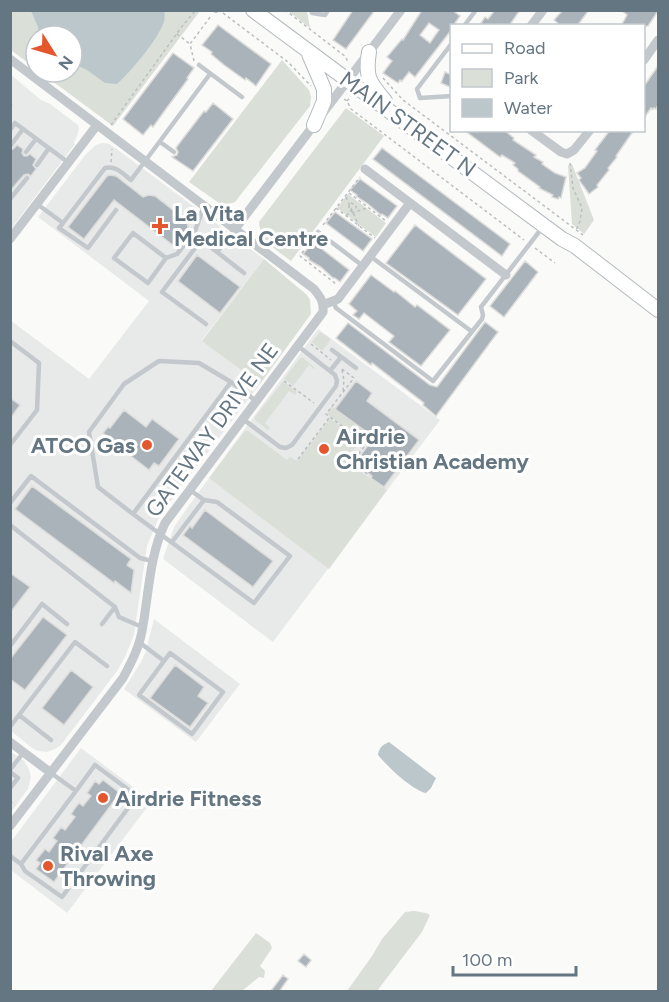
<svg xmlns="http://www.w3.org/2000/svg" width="669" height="1002" viewBox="0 0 669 1002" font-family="Figtree,sans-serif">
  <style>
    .built { fill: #e8e9e9 }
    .green { fill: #dadfd7 }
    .water { fill: #bbc7cb }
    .building { fill: #aab3b9; stroke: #dcdcda; stroke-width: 1.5; fill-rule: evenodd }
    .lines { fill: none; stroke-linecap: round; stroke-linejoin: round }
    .secondary-casing { stroke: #b3babf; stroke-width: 16 }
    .path { stroke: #bbbfc2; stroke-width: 1.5; stroke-dasharray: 3 3; stroke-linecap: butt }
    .lane { stroke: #c3c8cc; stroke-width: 4.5 }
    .street { stroke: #c3c8cc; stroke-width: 9 }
    .secondary { stroke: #fff; stroke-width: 14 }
    .poi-dot { fill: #e4572e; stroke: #fff; stroke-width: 2 }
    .labels { text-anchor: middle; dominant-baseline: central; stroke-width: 6; stroke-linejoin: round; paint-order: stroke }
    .street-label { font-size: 22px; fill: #657683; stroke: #fff }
    .poi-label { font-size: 22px; font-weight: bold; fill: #657683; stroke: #fff; text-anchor: start }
  </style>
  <rect width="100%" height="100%" fill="#fafaf8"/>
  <path class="built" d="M10 74 41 100 50 104 78 125 79 128 78 133 74 143 75 144 11 229Z
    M102 143 109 144 118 150 264 259 202 340 260 384 170 502 158 520 147 546 134 635 125 657 117 671 61 745 55 749 47 752 38 751 32 748 11 731 10 320 89 379 149 301 38 217 86 154 96 145Z
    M318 329 440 420 273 642 163 559 174 527 190 504Z
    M154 619 240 684 196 742 124 689 141 662 146 651Z
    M81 748 152 801 67 913 11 870 10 843Z
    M10 751 24 761 29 769 31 777 28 789 11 812Z"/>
  <path class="green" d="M10 11H200L113 126 40 72H72V36H36V69L11 50Z
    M288 11H307L310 28Z
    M282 60 309 90 311 97 310 106 235 202 226 205 219 203 189 182Z
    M346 108 384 136 291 261C277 250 260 242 259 222Z
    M572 164 594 220 584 234 572 224 568 165Z
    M348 194 386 223 376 237 337 208Z
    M264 259 307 295 310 300 311 314 260 384 202 341Z
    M320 332 331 339 322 351 312 342Z
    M300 358H303L315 368 314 369 309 365 293 386 284 379Z
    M283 381 297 392 295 395 289 391 265 423 270 428 268 430 255 420V417Z
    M332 406 368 433 362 441 327 414Z
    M330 418 360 441 345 461 387 490 329 569 209 478 245 431H248L287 460 290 457 297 461Z
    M414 911 426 913 430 915 422 932 377 991H347L372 956 382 939 405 912Z
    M256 933 270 943 272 948 260 966 265 971 264 978 259 977 242 991H211Z"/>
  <path class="water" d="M164 10C165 15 165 20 163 24 156 42 131 71 117 84L105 83 87 70 72 63V36H39L38 27 31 11Z
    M389 742 436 778 431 788 426 793C412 790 388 767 378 755 379 748 382 745 389 742Z"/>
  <path class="building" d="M353 10H375L346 49 333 40Z
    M422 10H452L460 16 453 26H452V29L449 33 415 77 409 72 402 81 400 80 398 83 383 73 392 61 387 57 402 39 403 40ZM429 23 439 30 430 43 420 35Z
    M495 10H520L509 26H480L482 24 481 23 485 17 488 19Z
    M563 10H589L577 26H561L554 20Z
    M621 10H658V11L648 26H621L627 15Z
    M218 25 271 64 256 86 246 78 245 80 224 65 211 54 212 52 202 45Z
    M173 53 194 68 187 78 188 79 163 113 153 127 151 125 143 135 123 119Z
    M658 66V105L656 109 654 108 653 109 651 108 644 118V86Z
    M445 72 452 75V88L441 83Z
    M213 103 233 119 193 171 172 157 177 155 178 152 176 148 178 145 204 111 206 112Z
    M464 130H504L514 138 513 140 536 155 534 157 543 162 542 164 555 173 566 177 561 198 559 197 558 199 552 197 553 195 539 188 540 187 518 171V169L513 165 515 163 502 155 500 157Z
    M610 130H634L616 156 617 157 608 168 609 170 597 185 598 187 589 194 579 180 581 178 577 173 585 168 597 151 595 150Z
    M17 145 23 149 22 153 24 156H27L30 154 36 159 33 165 36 169 31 176 28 174 24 175 10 191V149H13Z
    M382 148 510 244 502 256 373 159Z
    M110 175 116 176 143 197 149 195 155 196 187 221 188 228 174 246 114 200 84 239 68 227 107 176Z
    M360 179 397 206 388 218 382 214 381 215 368 204 356 196 357 195 350 190Z
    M335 212 372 239 363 251 326 223Z
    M415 225 486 279 458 315 386 263Z
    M313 242 349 270 340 282 335 278H333L321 267 309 260V258L303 254Z
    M197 255 240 287 220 313 178 281Z
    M525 261 538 272 504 317 490 306Z
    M371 275 394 292 395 291 415 307 417 305 450 330 421 366 389 342 394 336 364 313 359 319 353 315 357 311 349 304Z
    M485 322 498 332 436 416 423 405 424 403 372 363 371 365 336 338 348 323 430 385 437 387Z
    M356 381 372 393 367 401 419 440 384 487 371 478 372 476 355 463 369 444 363 440 368 433 335 409Z
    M10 398 20 405 10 419Z
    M124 410 146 427 152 419 179 439 159 466 154 463 149 470 127 453 128 452 103 433 108 427 110 428Z
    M32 486 131 559 127 565 134 570 131 593 115 581 114 583 15 509Z
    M205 510 273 561 253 587 183 535 190 526 192 528Z
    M10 573 30 587 10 613Z
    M43 617 67 635 25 690 10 679V659Z
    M175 665 204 687 198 696 208 703 190 727 150 698Z
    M71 670 93 687 64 725 42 708Z
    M103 780 120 793 54 882 36 869 40 863 36 860 45 849 49 852 57 841 53 838 61 827 65 830 75 817 71 814 75 808 79 803 83 806 91 796 87 793 95 781 99 784Z
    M304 954 311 960 306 967 298 961Z
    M283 975 288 979 283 986 279 992H270Z"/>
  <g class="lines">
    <g class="secondary-casing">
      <path id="secondary" d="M253 10 562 239 575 246 658 310
        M369 52C365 77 369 82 385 101
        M309 54 324 89V101L314 125"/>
    </g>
    <path class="path" d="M285 10 346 57 348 63
      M223 13 288 62 311 86
      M177 34 190 44
      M194 61 190 44 211 16
      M383 78 403 100 583 235
      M344 99 347 101 351 109 524 240
      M347 101 351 96
      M111 125 183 25 196 10
      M111 162 112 149
      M570 163 573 188 582 208 580 221 576 230
      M349 193 386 221
      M346 197 359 226
      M351 203 356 205V211
      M349 205V210L353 212
      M336 208 375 238
      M346 215 367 208
      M323 225 360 177
      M314 236 300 256 336 284
      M211 240 218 229
      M535 248 555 263
      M311 344 331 360
      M342 369 354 378 326 414 366 444 352 463 370 476
      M342 370 344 380 343 391
      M284 381 314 403
      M298 459 329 418
      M177 463 190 473
      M10 801 15 805"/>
    <path class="lane" d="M311 10 312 13 325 15 328 10
      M216 11V10
      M464 26 476 10
      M452 43 417 89 420 98 452 96
      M199 65 242 97
      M10 104V106
      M10 130 15 123 69 163
      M160 142 174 152
      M11 145 23 129
      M26 152 36 139
      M37 165 49 148
      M10 199 27 178
      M37 204 63 223 105 168C116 165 123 174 131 180L210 74
      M63 223 59 228 88 248 116 210
      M235 229 217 252 244 273
      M318 232 363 266
      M370 256 471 331
      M166 258 133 233 114 258 148 283 166 258 177 254 195 231 204 206
      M333 301 336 308 433 381 482 319 483 315 481 307 542 228
      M206 324 162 292 201 240 217 252
      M10 341 39 363 37 410 10 445
      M332 350 356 368
      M330 371 341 357
      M243 419 280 447 286 448 292 445 336 386 337 381 335 375 298 346
      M190 490 204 500 217 502 290 556 254 603 133 514 231 382 256 401
      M10 503 31 476 140 558 152 561
      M133 514 98 487 89 432 124 384 159 361 199 363 231 382
      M10 525 115 607 102 624
      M172 542 204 500
      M115 607 119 617 142 627
      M139 642 164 661 170 653 223 692 192 734 139 695 164 661
      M10 646 42 604 67 624
      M19 715 75 642 107 666
      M10 727 19 715 51 740
      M10 770 23 753
      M10 772 18 778 10 788
      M10 856 21 864 76 791 51 773
      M21 864 25 871 62 897 137 796 95 765 76 791"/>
    <path class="street" d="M531 26 543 10
      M10 59 314 289C320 297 324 301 323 312L165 523C149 557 149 594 142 631 139 648 131 663 123 678L10 826
      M644 60 658 40
      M531 130 561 152 567 154 574 150 590 130
      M365 169 506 275
      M235 229 401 10
      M10 239 97 125
      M323 305 338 299 410 203
      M10 742 51 773"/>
    <use href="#secondary" class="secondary"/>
  </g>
  <g class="poi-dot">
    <path d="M157 217h6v6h6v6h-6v6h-6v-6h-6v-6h6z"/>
    <circle cx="147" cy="445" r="6"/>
    <circle cx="324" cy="449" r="6"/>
    <circle cx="103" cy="798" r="6"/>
    <circle cx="48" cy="866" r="6"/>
  </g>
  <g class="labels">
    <g class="street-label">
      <text transform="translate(408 124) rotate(36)">MAIN STREET N</text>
      <text transform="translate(212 430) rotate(-54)">GATEWAY DRIVE NE</text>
    </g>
    <g class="poi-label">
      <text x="174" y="213">La Vita<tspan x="174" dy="25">Medical Centre</tspan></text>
      <text x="336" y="436">Airdrie<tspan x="336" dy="25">Christian Academy</tspan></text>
      <text x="135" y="445" text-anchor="end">ATCO Gas</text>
      <text x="115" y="798">Airdrie Fitness</text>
      <text x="60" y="853">Rival Axe<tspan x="60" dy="25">Throwing</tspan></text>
    </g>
  </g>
  <rect width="669" height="1002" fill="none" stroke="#657683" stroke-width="24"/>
  <rect x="450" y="24" width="195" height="108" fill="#ffffff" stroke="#c1c8cd" stroke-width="1.5"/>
  <rect x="462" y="44" width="30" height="9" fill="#ffffff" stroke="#c1c8cd" stroke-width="1.5"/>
  <text x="504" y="54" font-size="18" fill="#657683">Road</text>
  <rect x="462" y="69" width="30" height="18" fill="#dadfd7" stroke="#c1c8cd" stroke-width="1.5"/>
  <text x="504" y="84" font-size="18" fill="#657683">Park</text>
  <rect x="462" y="99" width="30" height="18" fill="#bbc7cb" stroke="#c1c8cd" stroke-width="1.5"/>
  <text x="504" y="114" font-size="18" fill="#657683">Water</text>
  <g transform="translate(54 54) rotate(127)"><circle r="28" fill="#ffffff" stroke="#c1c8cd" stroke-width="1.5"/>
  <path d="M0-4.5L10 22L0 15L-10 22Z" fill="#e4572e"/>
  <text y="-9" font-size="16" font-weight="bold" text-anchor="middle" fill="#657683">N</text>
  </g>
  <path d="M453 966v9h123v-9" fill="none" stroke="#657683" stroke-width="3"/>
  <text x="462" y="966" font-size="18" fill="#657683" stroke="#ffffff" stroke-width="4.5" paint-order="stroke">100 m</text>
</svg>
